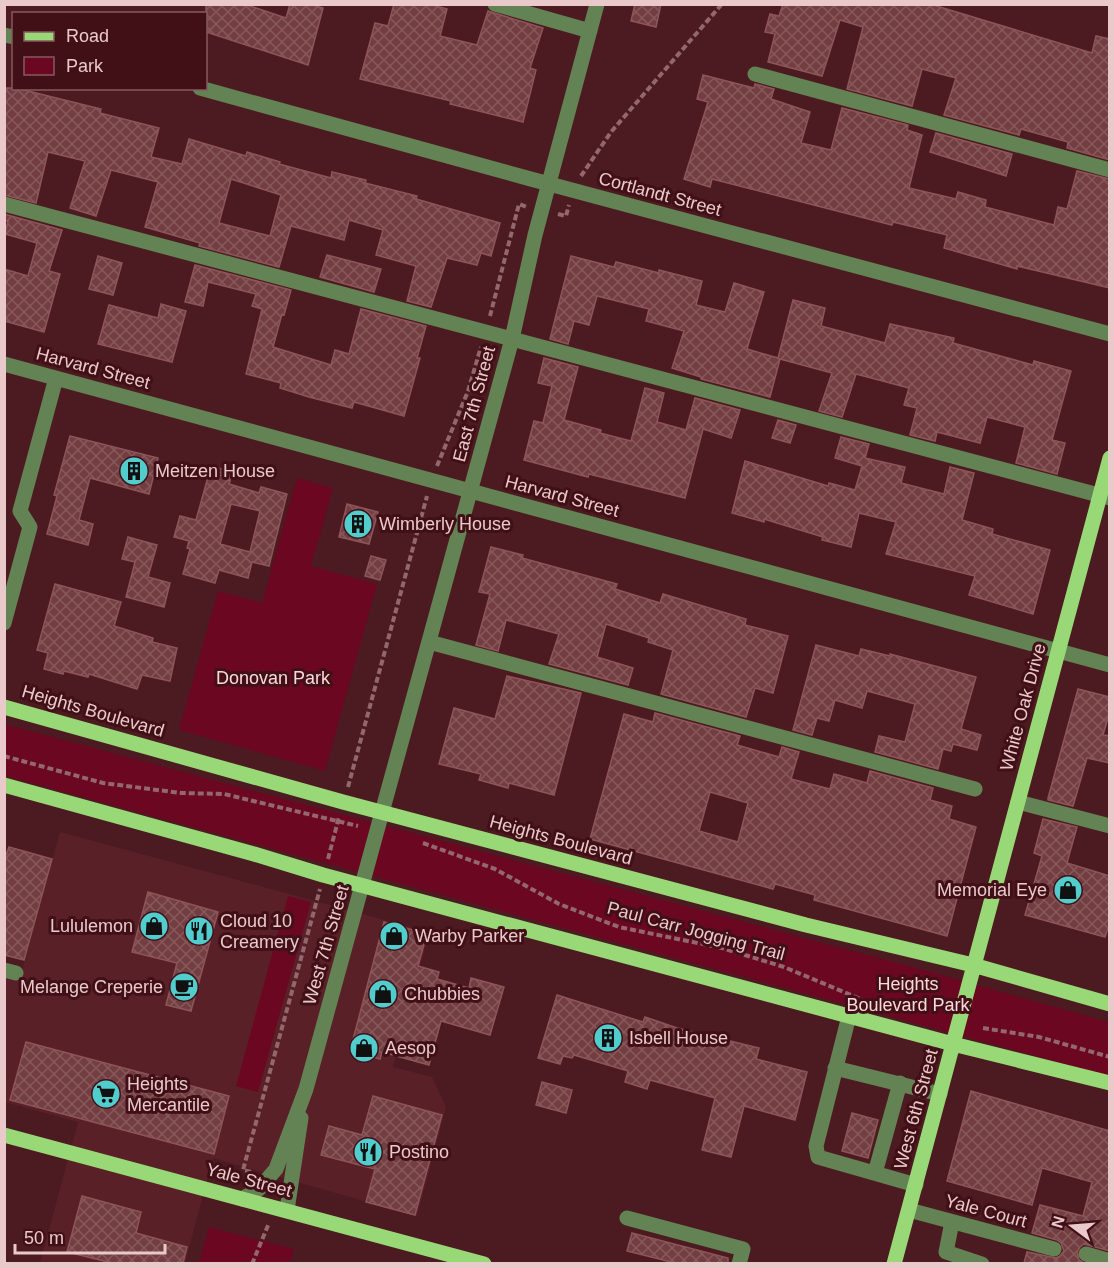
<svg xmlns="http://www.w3.org/2000/svg" width="1114" height="1268" viewBox="0 0 1114 1268" font-family="Arial,sans-serif">
  <style>
    .built { fill: #5a2028 }
    .green { fill: #6b0721 }
    .building { fill: url(#building-cross-hatch); stroke: #8e5559; stroke-width: 1.5; fill-rule: evenodd }
    .lines { fill: none; stroke-linecap: round; stroke-linejoin: round }
    .path { stroke: #92686c; stroke-width: 4; stroke-dasharray: 6 3; stroke-linecap: butt }
    .minor { stroke: #648355; stroke-width: 15 }
    .major { stroke: #99d877; stroke-width: 15 }
    .labels { text-anchor: middle; dominant-baseline: central; stroke-width: 6; stroke-linejoin: round; paint-order: stroke }
    .street-label { font-size: 18px; fill: #eac9ca; stroke: #411017 }
    .poi-label { font-size: 18px; fill: #eac9ca; stroke: #411017; text-anchor: start }
    .park-label { font-size: 18px; fill: #fbd8d9; stroke: #411017 }
  </style>
  <defs>
    <pattern id="building-cross-hatch" width="8" height="8" patternUnits="userSpaceOnUse" patternTransform="scale(1.5)"><rect width="8" height="8" fill="#733e42"/><path d="M0 0l8 8M0 8l8-8" fill="none" stroke="#87595c"/></pattern>
  </defs>
  <rect width="100%" height="100%" fill="#4c1b21"/>
  <path class="built" d="M60 832 429 932 393 1067 432 1077 446 1107 417 1216 213 1158 185 1263H40L78 1122 5 1102 4 978 19 981Z"/>
  <path class="green" d="M297 478 333 488 311 566 377 584 325 771 179 730 218 591 262 603Z
    M4 724 931 972 1109 1022V1076L5 776Z
    M288 896 311 902 258 1092 236 1086Z
    M209 1227 294 1249 290 1263H199Z"/>
  <path class="building" d="M206 4H244L286 18 290 4H309L323 8 308 65 206 32Z
    M394 4H429L447 9 440 36 477 45 488 11 543 28 530 68 536 70 523 122 450 104 451 101 360 79 375 23 388 26Z
    M635 4H661L656 27 631 21Z
    M783 4H930L1092 53 1096 36 1110 39V160L1067 148 1068 142 1021 129 1019 135 944 115 956 78 922 69 912 106 847 89 863 27 840 20 822 76 768 62 775 34 765 32 770 14 779 16Z
    M703 75 754 88 755 84 774 89 771 99 810 112 801 143 831 150 842 108 908 125 907 130 922 135 909 188 956 199 958 192 986 200 985 207 1054 225 1058 207 1067 209 1077 171 1110 179V288L1017 266V269L944 248 947 235 893 222 892 225 712 179 710 187 684 179 708 102 697 99Z
    M4 88H16L101 109 100 113 159 128 151 157 182 164 189 139 246 156 247 152 280 162 279 164 331 178 332 172 366 180 365 183 417 196 416 199 500 223 491 256 481 253 477 265 447 258 431 307 407 301 416 266 376 255 383 230 349 220 344 240 291 226 279 267 199 246 200 243 145 227 158 182 111 170 96 216 70 208 85 161 48 152 36 203 4 195ZM231 179 281 195 270 236 219 223Z
    M936 133 1012 154 1006 176 930 152Z
    M4 214 62 230 49 271 60 274 44 332 4 321V269L28 276 37 243 5 234 8 221H4Z
    M327 255 381 269 374 292 320 277Z
    M98 256 122 263 113 295 89 289Z
    M571 256 614 267 616 262 659 273V270L702 281 696 305 725 312 734 283 764 292 747 349 778 358 793 300 825 308 821 326 885 343 890 324 954 338 953 343 1033 365 1034 361 1071 371 1052 440 1065 443 1057 474 1016 463 1025 427 987 417 980 443 937 432 935 441 910 435 917 408 904 405 909 388 856 374 842 417 819 411 832 373 780 359 770 397 701 379V377L672 368 684 331 646 321 649 309 597 296 589 325 574 321 568 344 550 339Z
    M195 265 291 290 284 315 282 314 273 347 331 365 335 350 349 354 361 309 426 326 417 358H420L404 416 354 402 352 408 309 397 280 388 281 383 246 374 262 309 252 306 256 294 208 282 203 306 185 302Z
    M161 304 186 311 172 362 98 344 109 305 158 318Z
    M544 358 578 367 564 420 601 430 600 433 631 441 645 388 664 393 657 422 686 430 695 398 740 410 731 438 703 429 685 498 589 474 588 477 524 460 534 421 543 423 552 386 538 383Z
    M778 420 796 425 790 443 772 438Z
    M70 436 158 458 149 494 90 478 79 520 93 524 88 545 47 534 57 496 54 495Z
    M841 437 869 444 865 458 905 467 901 483 944 494 950 467 974 473 962 520 993 529 992 534 1050 550 1033 614 969 595 975 576 886 554 896 522 859 513 851 547 822 540 823 537 764 519V522L732 513 745 461 828 486 829 483 855 490 862 466 835 458Z
    M211 466 233 472 229 484 259 493 261 487 287 494 269 566 252 562 248 578 219 570 215 583 183 574 190 549 187 548 189 541 174 537 180 516 196 520ZM231 504 260 511 250 552 220 544Z
    M347 504 378 512 369 544 339 537Z
    M128 537 157 545 148 577 170 583 164 607 126 597 135 562 122 559Z
    M491 547 523 555 522 558 617 584 615 589 660 603 663 594 746 619 745 625 788 636 773 693 755 688 746 717 661 694 673 650 648 642 649 638 606 624 597 657 633 668 628 685 549 664 559 634 506 620 498 651 476 645 490 594 479 592Z
    M371 556 386 560 380 580 365 576Z
    M55 584 121 602 114 626 153 638 152 642 177 648 170 681 142 675 137 689 89 674 88 677 64 671 63 674 44 669 48 653 37 650Z
    M816 645 859 656 861 649 890 656V654L976 677 961 729 981 735 977 750 953 744 951 751 943 749 938 769 875 752 879 736 905 742 915 704 867 691 862 708 835 700 829 721 817 718 812 735 793 730Z
    M507 676 581 693 554 795 509 783 508 788 479 780 481 774 439 764 454 708 495 719Z
    M1078 689 1110 697V711L1103 735 1110 736V763L1087 758 1073 806 1048 800V798Z
    M655 713 740 736 737 745 779 757 782 747 799 752 791 779 830 789 834 774 867 783 870 771 933 788 930 800 952 806 949 819 976 827 947 936 814 900 815 895 775 884 773 889 590 839 624 714 653 722ZM710 792 748 803 738 842 699 831Z
    M1043 819 1077 827 1067 863 1110 876V922L1105 937 1025 915 1042 856 1034 853Z
    M9 847 52 859 24 960 4 955V861Z
    M148 892 218 912 191 1011 166 1005 177 963 132 952Z
    M384 922 427 934 418 966 439 972 437 979 469 988 471 978 504 987 490 1035 441 1021 429 1065 382 1052 380 1059 350 1051Z
    M557 995 643 1022 645 1017 677 1028 759 1048 756 1059 807 1072 795 1120 744 1106 731 1157 702 1150 715 1098 650 1080 647 1089 625 1082 628 1071 574 1055 572 1058 563 1056 560 1064 538 1058Z
    M26 1042 229 1096 214 1154 10 1100Z
    M542 1082 572 1090 566 1113 536 1105Z
    M971 1091 1110 1131V1251L1084 1244 1080 1247 1077 1252 1079 1260 1084 1263H1024L1027 1252 1056 1258 1060 1256 1064 1251 1061 1243 1057 1240 1032 1233 1040 1205 1083 1216 1092 1182 1042 1168 1032 1205 947 1181Z
    M373 1096 442 1115 415 1215 366 1202 375 1169 321 1155 329 1126 362 1135Z
    M852 1113 878 1120 868 1158 842 1151Z
    M82 1196 141 1212 136 1233 187 1247 183 1263H112L67 1252Z
    M632 1233 728 1258V1263H675L627 1251Z"/>
  <g class="lines">
    <path class="path" d="M581 176 611 132 722 4
      M558 214 566 216 569 205
      M490 316 519 204 527 207
      M437 466 468 391 481 347
      M4 756 103 783 181 793 224 794 358 826
      M348 787 427 496
      M423 843 495 869 559 904 619 927 722 948 784 967 863 1000
      M328 859 339 817
      M983 1028 1039 1037 1110 1057
      M251 1172 243 1170 320 889
      M252 1264 269 1223"/>
    <path class="minor" d="M495 4 590 31
      M4 35 14 37
      M755 74 1110 170
      M200 88 527 178 1110 334
      M4 204 1110 498
      M4 364 1110 665
      M4 623 30 527 20 511 56 378
      M429 642 975 789
      M1018 802 1110 826
      M4 970 16 973
      M849 1016 816 1146 818 1157 916 1185
      M835 1068 940 1094
      M875 1173 900 1083
      M242 1199 259 1189 276 1169 306 1089 512 339 535 235 597 4
      M287 1210 301 1118
      M909 1210 1054 1249
      M627 1218 743 1249 739 1264
      M952 1222 946 1252 982 1264
      M1086 1254 1110 1261"/>
    <path class="major" d="M4 707 343 802 806 925 973 965 1110 1004
      M4 785 254 854 323 875 953 1044 1110 1083
      M4 1135 484 1264
      M894 1264 1110 458"/>
  </g>
  <defs>
    <g id="building-disc" transform="scale(1.5)"><circle r="9.5" fill="#52cdcd" stroke="#411017"/><path d="M-4-6H4V6H1V3H-1V6H-4ZM-2.5-4.3h1.7v1.8h-1.7ZM.8-4.3h1.7v1.8H.8ZM-2.5-1h1.7V.8h-1.7ZM.8-1h1.7V.8H.8Z" fill="#111"/></g>
    <g id="shop-disc" transform="scale(1.5)"><circle r="9.5" fill="#52cdcd" stroke="#411017"/><path d="M-5-2.5h2.3a2.7 3.5 0 0 1 5.4 0H5L5.5 6h-11ZM-1.5-2.5h3a1.5 2.3 0 0 0-3 0Z" fill="#111"/></g>
    <g id="restaurant-disc" transform="scale(1.5)"><circle r="9.5" fill="#52cdcd" stroke="#411017"/><path d="M-5-6h1v4h1v-4h1v4h1v-4h1v5L-1.5 .5V6h-2V.5L-5-1ZM5-6V6H3V1.5H1.5Q1.5-4 5-6Z" fill="#111"/></g>
    <g id="cafe-disc" transform="scale(1.5)"><circle r="9.5" fill="#52cdcd" stroke="#411017"/><path d="M-5.5-4.5H6V0H3Q3 3.5 0 3.5H-2.5Q-5.5 3.5-5.5 0ZM3-3.2v2h1.7v-2ZM-6 4.5H4V6H-6Z" fill="#111"/></g>
    <g id="supermarket-disc" transform="scale(1.5)"><circle r="9.5" fill="#52cdcd" stroke="#411017"/><path d="M-6-5.5h2.5l.6 2H6L4.5 2H-2.5L-4.4-4H-6ZM-1.5 3.2a1.3 1.3 0 1 0 .1 0ZM3 3.2a1.3 1.3 0 1 0 .1 0Z" fill="#111"/></g>
  </defs>
  <g fill-rule="evenodd">
    <use href="#building-disc" x="134" y="471"/>
    <use href="#building-disc" x="358" y="524"/>
    <use href="#shop-disc" x="1068" y="890"/>
    <use href="#shop-disc" x="154" y="926"/>
    <use href="#restaurant-disc" x="199" y="931"/>
    <use href="#shop-disc" x="394" y="936"/>
    <use href="#cafe-disc" x="184" y="987"/>
    <use href="#shop-disc" x="383" y="994"/>
    <use href="#building-disc" x="608" y="1038"/>
    <use href="#shop-disc" x="364" y="1048"/>
    <use href="#supermarket-disc" x="106" y="1094"/>
    <use href="#restaurant-disc" x="368" y="1152"/>
  </g>
  <g class="labels">
    <g class="street-label">
      <text transform="translate(660 194) rotate(15)">Cortlandt Street</text>
      <text transform="translate(93 368) rotate(15)">Harvard Street</text>
      <text transform="translate(474 404) rotate(-75)">East 7th Street</text>
      <text transform="translate(562 496) rotate(15)">Harvard Street</text>
      <text transform="translate(1023 707) rotate(-75)">White Oak Drive</text>
      <text transform="translate(93 711) rotate(16)">Heights Boulevard</text>
      <text transform="translate(561 840) rotate(15)">Heights Boulevard</text>
      <text transform="translate(696 931) rotate(15)">Paul Carr Jogging Trail</text>
      <text transform="translate(326 945) rotate(-74)">West 7th Street</text>
      <text transform="translate(916 1109) rotate(-75)">West 6th Street</text>
      <text transform="translate(249 1180) rotate(15)">Yale Street</text>
      <text transform="translate(986 1211) rotate(15)">Yale Court</text>
    </g>
    <g class="poi-label">
      <text x="155" y="471">Meitzen House</text>
      <text x="379" y="524">Wimberly House</text>
      <text x="1047" y="890" text-anchor="end">Memorial Eye</text>
      <text x="220" y="921">Cloud 10<tspan x="220" dy="21">Creamery</tspan></text>
      <text x="133" y="926" text-anchor="end">Lululemon</text>
      <text x="415" y="936">Warby Parker</text>
      <text x="163" y="987" text-anchor="end">Melange Creperie</text>
      <text x="404" y="994">Chubbies</text>
      <text x="629" y="1038">Isbell House</text>
      <text x="385" y="1048">Aesop</text>
      <text x="127" y="1084">Heights<tspan x="127" dy="21">Mercantile</tspan></text>
      <text x="389" y="1152">Postino</text>
    </g>
    <g class="park-label">
      <text x="273" y="678">Donovan Park</text>
      <text x="908" y="984">Heights<tspan x="908" dy="21">Boulevard Park</tspan></text>
    </g>
  </g>
  <rect width="1114" height="1268" fill="none" stroke="#eac9ca" stroke-width="12"/>
  <rect x="12" y="12" width="195" height="78" fill="#411017" stroke="#855a5f" stroke-width="1.5"/>
  <rect x="24" y="32" width="30" height="9" fill="#99d877" stroke="#855a5f" stroke-width="1.5"/>
  <text x="66" y="42" font-size="18" fill="#eac9ca">Road</text>
  <rect x="24" y="57" width="30" height="18" fill="#6b0721" stroke="#855a5f" stroke-width="1.5"/>
  <text x="66" y="72" font-size="18" fill="#eac9ca">Park</text>
  <g transform="translate(1072 1226) rotate(286)" stroke="#411017" stroke-width="4.5" paint-order="stroke">
  <path d="M0-4.5L10 22L0 15L-10 22Z" fill="#eac9ca"/>
  <text y="-9" font-size="16" font-weight="bold" text-anchor="middle" fill="#eac9ca">N</text>
  </g>
  <path d="M15 1244v9h150v-9" fill="none" stroke="#eac9ca" stroke-width="3"/>
  <text x="24" y="1244" font-size="18" fill="#eac9ca" stroke="#411017" stroke-width="4.5" paint-order="stroke">50 m</text>
</svg>
